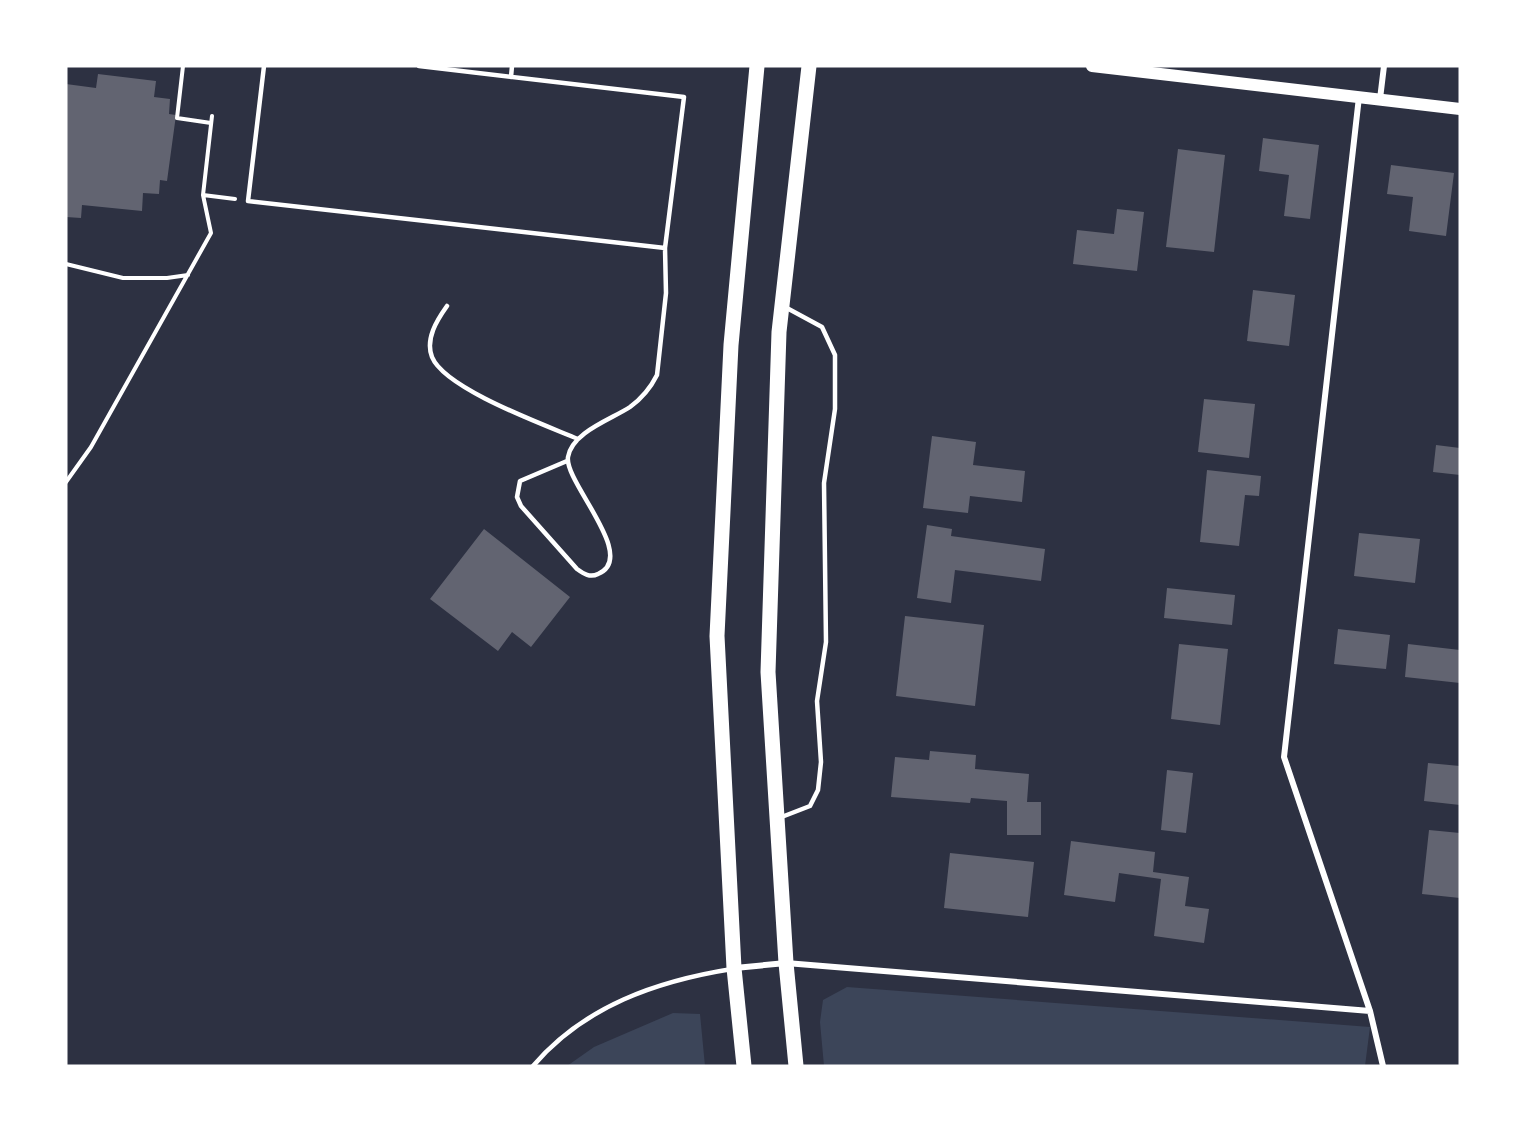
<svg xmlns="http://www.w3.org/2000/svg" width="1526" height="1132" viewBox="0 0 1526 1132" font-family="Inter,sans-serif">
  <style>
    .green { fill: #3c4559 }
    .building { fill: #626471 }
    .lines { fill: none; stroke-linecap: round; stroke-linejoin: round }
    .path { stroke: #fff; stroke-width: 4 }
    .service { stroke: #fff; stroke-width: 4.5 }
    .minor { stroke: #fff; stroke-width: 6 }
    .secondary { stroke: #fff; stroke-width: 12 }
    .primary { stroke: #fff; stroke-width: 15 }
  </style>
  <rect width="100%" height="100%" fill="#2d3142"/>
  <path class="green" d="M847 987 1370 1027 1365 1066H824L820 1022 823 1000Z
    M673 1013 700 1014 705 1066H567L594 1047Z"/>
  <path class="building" d="M98 74 156 81 154 97 170 99 169 114 176 115 167 181 160 180 159 194 143 193 142 211 82 205 81 218 66 217V84L96 88Z
    M1263 138 1319 145 1310 219 1284 216 1289 175 1259 171Z
    M1178 149 1225 155 1214 252 1166 247Z
    M1391 165 1454 173 1446 236 1409 231 1413 197 1387 194Z
    M1117 209 1144 212 1137 271 1073 264 1077 230 1114 234Z
    M1253 290 1295 295 1289 346 1247 341Z
    M1204 399 1255 404 1249 458 1198 452Z
    M932 436 976 442 973 465 1025 471 1022 502 970 496 968 513 923 508Z
    M1436 445 1460 448V475L1433 472Z
    M1207 470 1261 476 1259 496 1245 495 1239 546 1200 542Z
    M927 525 952 529 951 536 1045 549 1041 581 955 570 951 603 917 598Z
    M484 529 570 597 531 647 512 632 498 651 430 599Z
    M1359 533 1420 539 1415 583 1354 576Z
    M1167 588 1235 595 1232 625 1164 618Z
    M905 616 984 625 975 706 896 696Z
    M1338 629 1390 635 1386 669 1334 664Z
    M1179 644 1228 649 1220 725 1171 719Z
    M1408 644 1460 650V683L1405 677Z
    M930 751 976 755 975 769 1029 774 1027 802H1041V835H1007V801L971 798 970 803 891 797 895 757 929 760Z
    M1428 763 1460 766V805L1424 801Z
    M1167 770 1193 773 1186 833 1161 830Z
    M1429 830 1460 833V898L1422 894Z
    M1071 841 1155 852 1153 872 1189 877 1185 906 1209 909 1204 943 1154 936 1161 879 1119 873 1115 902 1064 895Z
    M950 853 1034 862 1028 917 944 908Z"/>
  <g class="lines">
    <path class="path" d="M183 66 177 118 211 123
      M203 195 212 116
      M66 264 123 278H167L188 275
      M66 482 91 447 211 233 203 195 235 199"/>
    <path class="service" d="M264 66 248 201 665 248 684 97 419 66
      M511 77 512 66
      M447 306C437 320 425 339 432 357 445 389 545 425 578 439
      M567 461 520 481 517 497 521 506 577 569C584 574 590 578 598 574 639 557 564 482 568 457 572 432 612 419 630 407 641 399 651 387 657 375L666 293 665 248
      M779 818 810 806 818 790 821 762 817 701 826 642 824 483 835 409V355L822 327 785 307
      M533 1066C584 1006 657 981 732 969"/>
    <path class="minor" d="M1359 97 1284 757 1370 1011 1383 1066
      M1380 99 1384 66
      M735 968 786 963 1370 1011"/>
    <path class="secondary" d="M1092 66 1460 109"/>
    <path class="primary" d="M744 1066 734 968 717 636 731 345 757 66
      M796 1066 786 963 768 672 779 332 809 66"/>
  </g>
  <rect width="1526" height="1132" fill="none" stroke="#ffffff" stroke-width="135"/>
</svg>
